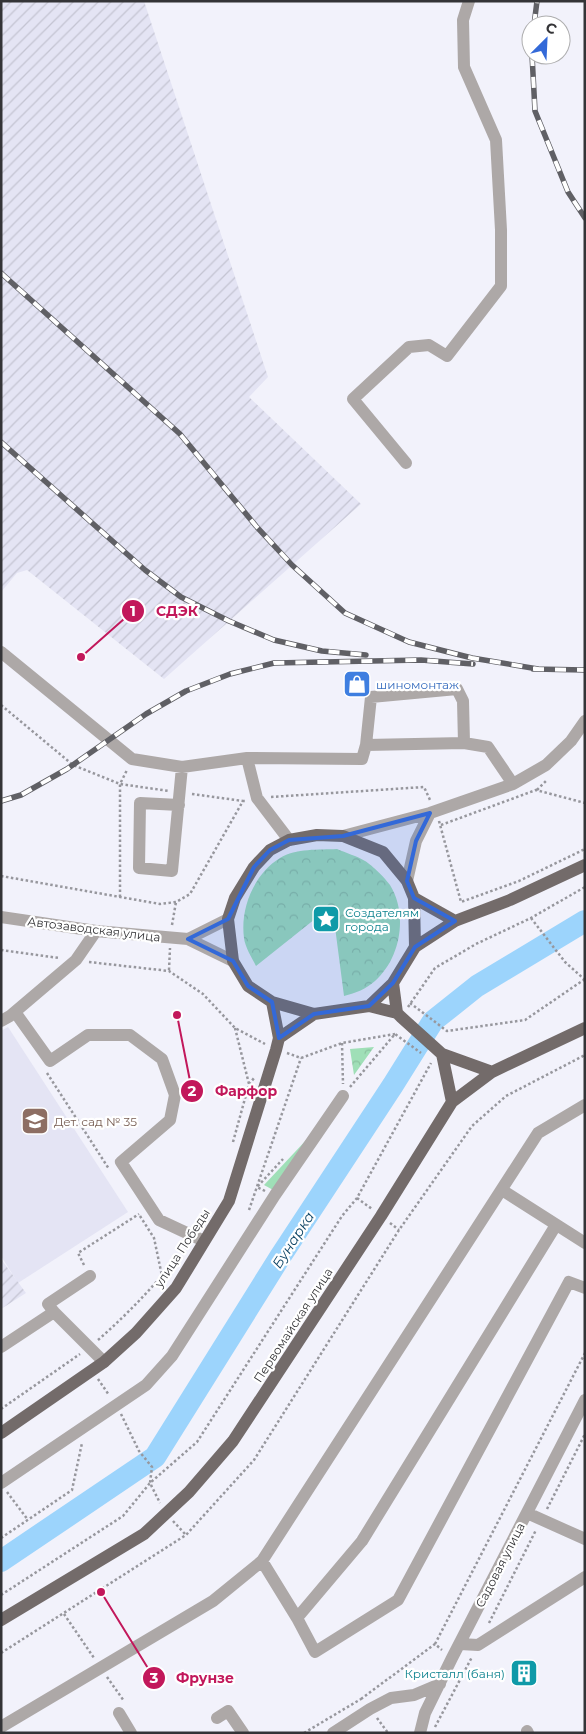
<svg xmlns="http://www.w3.org/2000/svg" width="586" height="1734" viewBox="0 0 586 1734" font-family="Montserrat,sans-serif">
  <style>
    .built { fill: #e4e4f4 }
    .industrial { fill: url(#industrial-furrows) }
    .grass { fill: #9fdfb7 }
    .park { fill: url(#park-crowns) }
    .lines { fill: none; stroke-linecap: round; stroke-linejoin: round }
    .river { stroke: #9cd4fc; stroke-width: 22 }
    .path { stroke: #97979d; stroke-width: 2.5; stroke-dasharray: 2.5 2.5; stroke-linecap: butt }
    .minor { stroke: #ada8a7; stroke-width: 12 }
    .major { stroke: #736b6a; stroke-width: 12 }
    .rail-casing { stroke: #606065; stroke-width: 5.5 }
    .rail { stroke: #fff; stroke-width: 4; stroke-dasharray: 11; stroke-linecap: butt }
    .marked { fill: #3369d8; fill-opacity: 0.2; stroke: #3369d8; stroke-width: 4; stroke-linejoin: round }
    .labels { text-anchor: middle; dominant-baseline: central; stroke-width: 4.5; stroke-linejoin: round; paint-order: stroke }
    .shop-label { font-size: 12px; fill: #366cbe; stroke: #fff; text-anchor: start }
    .culture-label { font-size: 12px; fill: #0d838f; stroke: #fff; text-anchor: start }
    .street-label { font-size: 12px; fill: #343437; stroke: #fff }
    .education-label { font-size: 12px; fill: #785e54; stroke: #fff; text-anchor: start }
    .water-label { font-size: 14px; font-style: italic; fill: #0c4465; stroke: #fff }
    .leader { fill: none; stroke: #c2185b; stroke-width: 2 }
    .callout-dot { fill: #c2185b; stroke: #fff; stroke-width: 2 }
    .mark-label { font-size: 15px; text-anchor: middle; font-weight: bold; fill: #fff }
    .callout-label { font-size: 14px; text-anchor: middle; font-weight: bold; fill: #c2185b; stroke: #fff; stroke-width: 4.5; stroke-linejoin: round; paint-order: stroke }
  </style>
  <defs>
    <pattern id="industrial-furrows" width="10" height="10" patternUnits="userSpaceOnUse" patternTransform="scale(1.25)"><rect width="10" height="10" fill="#e4e4f4"/><path d="M-1 1l2-2M0 10L10 0M9 11l2-2" fill="none" stroke="#c4c4d2"/></pattern>
    <pattern id="park-crowns" width="20" height="18" patternUnits="userSpaceOnUse" patternTransform="scale(1.25)"><rect width="20" height="18" fill="#9fdfb7"/><path d="M2 6a3 3 0 1 1 6 0M12 15a3 3 0 1 1 6 0" fill="none" stroke="#8ac09e"/></pattern>
  </defs>
  <rect width="100%" height="100%" fill="#f2f2fb"/>
  <path class="built" d="M8 1027 128 1212 18 1283 1 1256V1031Z"/>
  <path class="industrial" d="M1 1H144L268 377 249 397 361 504 164 679 27 570 17 573 1 592Z
    M1 1259 26 1293 1 1309Z"/>
  <path class="grass" d="M309 1137 275 1191 264 1185Z"/>
  <path class="park" d="M337 849C346 853 357 856 365 861 372 865 386 879 390 885 408 914 401 958 375 981 366 989 356 993 344 996L335 927 338 920 318 911 315 919 256 966C252 958 245 947 244 938 240 908 254 874 280 858 296 848 319 850 337 849Z
    M374 1047 354 1075 350 1049Z"/>
  <g class="lines">
    <path class="river" d="M1 1561 155 1457 280 1257 393 1085 433 1021 477 986 585 921"/>
    <path class="path" d="M1 705 73 765 120 784 169 791
      M537 790 547 780
      M192 794 243 801
      M271 797 424 787 430 800
      M439 821 461 902 519 881 585 849
      M441 825 536 790 585 803
      M1 876 160 904 176 902 190 894 243 801H246
      M120 897V784L127 770
      M531 918 565 962 584 979
      M172 925 176 902
      M1 950 59 958
      M89 962 169 971 203 994 235 1028 265 1044
      M169 970 170 948
      M410 1003 447 1031 525 1020 585 979
      M408 1007 435 968 476 944 531 918 585 887
      M235 1028 249 1084
      M342 1043 343 1084
      M287 1053 301 1058 342 1043 395 1034
      M47 1073 109 1169
      M350 1087 395 1034 421 1053
      M233 1142 249 1084 255 1077
      M265 1191 257 1187 283 1159
      M357 1198 372 1209
      M249 1210 301 1058
      M140 1216 154 1238 162 1276
      M390 1223 399 1230
      M84 1265 78 1253 139 1214
      M98 1340C130 1312 157 1283 183 1250
      M98 1379 109 1395
      M1 1409 80 1354
      M121 1414 139 1451 152 1467 150 1483 160 1503
      M7 1492 28 1520
      M547 1509 585 1434
      M173 1521 186 1535
      M1 1538 72 1490 82 1443
      M1 1595 123 1516 150 1483 197 1442 342 1216 357 1198 431 1063
      M64 1614 94 1658
      M489 1623 536 1530
      M435 1644 585 1353
      M1 1653 186 1535 254 1460 399 1230 472 1126 506 1096 585 1055
      M107 1677 124 1701
      M361 1699 435 1644 442 1650
      M377 1718 388 1733
      M435 1727 472 1657
      M304 1733 361 1699"/>
    <path class="minor" d="M406 463 353 399 409 347 429 345 447 356 501 286V230L496 140 464 67 463 20 469 1
      M1 652 132 759 182 767 247 758 362 759 366 745 371 697 457 689 463 701 464 743 366 745
      M464 743 488 747 513 784
      M247 758 257 798 289 840
      M179 805 140 803 139 868 172 871 182 767
      M343 836 430 813 513 784 546 765 571 741 585 721
      M407 881 416 841 430 813
      M1 917 96 931 188 939 233 961
      M188 939 228 919
      M15 1012 50 1061 88 1035H130L162 1059 175 1095 170 1120 121 1162 159 1220 204 1241
      M1 1021 10 1016 76 960 96 931
      M502 1190 585 1243
      M90 1276 48 1304 54 1312 104 1362
      M1 1347 54 1312
      M1 1483 146 1385 172 1356 275 1195 343 1096
      M527 1513 585 1539
      M262 1561 297 1618 362 1541 556 1225
      M297 1618 315 1652 398 1600 569 1282 585 1288
      M460 1644 478 1645 585 1577
      M119 1713 131 1733
      M217 1718 228 1711 243 1733
      M1 1727 213 1601 262 1561 538 1133 585 1105
      M527 1731 528 1733
      M333 1733 370 1709 391 1698 414 1695 440 1684
      M420 1733 425 1713 452 1658 585 1400"/>
    <path class="major" d="M414 898 455 921
      M415 947 455 921 510 900 585 865
      M393 983 397 1013 401 1017 442 1054 492 1072
      M369 1006 393 983 415 947 414 898 407 881 383 852 343 836 317 835 289 840 270 850 254 867 235 898 228 919 233 961 248 986 272 1002 314 1014 369 1006 397 1013
      M279 1038 314 1014
      M442 1054 452 1102
      M1 1433 104 1362 136 1333 176 1288 229 1201 276 1050 279 1038 272 1002
      M1 1620 144 1534 189 1492 233 1441 381 1216 452 1102 492 1072 585 1028"/>
    <g class="rail-casing">
      <path id="rail" d="M534 25 537 1
        M532 55 535 111 568 192 585 218
        M1 273 180 434 256 526 292 565 345 613 409 642 472 658 538 669
        M1 442 145 570 181 597 229 621 274 640 322 651 366 655
        M533 669 585 670
        M1 801 21 795 67 769 146 714 186 691 230 674 274 663 421 660 473 664"/>
    </g>
    <use href="#rail" class="rail"/>
  </g>
  <path class="marked" d="M430 813 416 841 407 881 414 898 455 921 415 947 393 983 369 1006 314 1014 279 1038 272 1002 248 986 233 961 188 939 228 919 254 867 270 850 289 840 343 836Z"/>
  <defs>
    <g id="shop-square" transform="scale(1.4375)"><rect x="-9" y="-9" width="18" height="18" rx="4" fill="#3f7fe0" stroke="#fff"/><path d="M-5-2.5h2.3a2.7 3.5 0 0 1 5.4 0H5L5.5 6h-11ZM-1.5-2.5h3a1.5 2.3 0 0 0-3 0Z" fill="#fff"/></g>
    <g id="sight-square" transform="scale(1.4375)"><rect x="-9" y="-9" width="18" height="18" rx="4" fill="#0f9aa8" stroke="#fff"/><path d="M0-6L1.8-2.2L6-1.7L2.9 1.2L3.7 5.4L0 3.3L-3.7 5.4L-2.9 1.2L-6-1.7L-1.8-2.2Z" fill="#fff"/></g>
    <g id="school-square" transform="scale(1.4375)"><rect x="-9" y="-9" width="18" height="18" rx="4" fill="#8d6e63" stroke="#fff"/><path d="M0-5L7-2L0 1L-7-2ZM-4 1L0 2.5L4 1V4Q0 6-4 4Z" fill="#fff"/></g>
    <g id="building-square" transform="scale(1.4375)"><rect x="-9" y="-9" width="18" height="18" rx="4" fill="#0f9aa8" stroke="#fff"/><path d="M-4-6H4V6H1V3H-1V6H-4ZM-2.5-4.3h1.7v1.8h-1.7ZM.8-4.3h1.7v1.8H.8ZM-2.5-1h1.7V.8h-1.7ZM.8-1h1.7V.8H.8Z" fill="#fff"/></g>
  </defs>
  <g fill-rule="evenodd">
    <use href="#shop-square" x="357" y="684"/>
    <use href="#sight-square" x="326" y="919"/>
    <use href="#school-square" x="35" y="1121"/>
    <use href="#building-square" x="524" y="1673"/>
  </g>
  <g class="labels">
    <g class="shop-label">
      <text x="376" y="684">шиномонтаж</text>
    </g>
    <g class="culture-label">
      <text x="345" y="912">Создателям<tspan x="345" dy="14">города</tspan></text>
      <text x="505" y="1673" text-anchor="end">Кристалл (баня)</text>
    </g>
    <g class="street-label">
      <text transform="translate(94 929) rotate(7)">Автозаводская улица</text>
      <text transform="translate(182 1248) rotate(-57)">улица Победы</text>
      <text transform="translate(293 1325) rotate(-57)">Первомайская улица</text>
      <text transform="translate(500 1565) rotate(-63)">Садовая улица</text>
    </g>
    <g class="education-label">
      <text x="54" y="1121">Дет. сад № 35</text>
    </g>
    <g class="water-label">
      <text transform="translate(293 1240) rotate(-57)">Бунарка</text>
    </g>
  </g>
  <path class="leader" d="M81 657L133 611M177 1015L192 1091M101 1592L154 1678"/>
  <g class="callout-dot">
    <circle cx="81" cy="657" r="5"/>
    <circle cx="177" cy="1015" r="5"/>
    <circle cx="101" cy="1592" r="5"/>
    <circle cx="133" cy="611" r="12"/>
    <circle cx="192" cy="1091" r="12"/>
    <circle cx="154" cy="1678" r="12"/>
  </g>
  <g class="mark-label">
    <text x="133" y="616">1</text>
    <text x="192" y="1096">2</text>
    <text x="154" y="1683">3</text>
  </g>
  <g class="callout-label">
    <text x="177" y="616">СДЭК</text>
    <text x="246" y="1096">Фарфор</text>
    <text x="205" y="1683">Фрунзе</text>
  </g>
  <rect width="586" height="1734" fill="none" stroke="#343437" stroke-width="5"/>
  <g transform="translate(546 40) rotate(24)"><circle r="24" fill="#ffffff" stroke="#aeaeaf"/>
  <path d="M0-4L9 19L0 12L-9 19Z" fill="#3369d8"/>
  <text y="-8" font-size="14" font-weight="bold" text-anchor="middle" fill="#343437">С</text>
  </g>
</svg>
